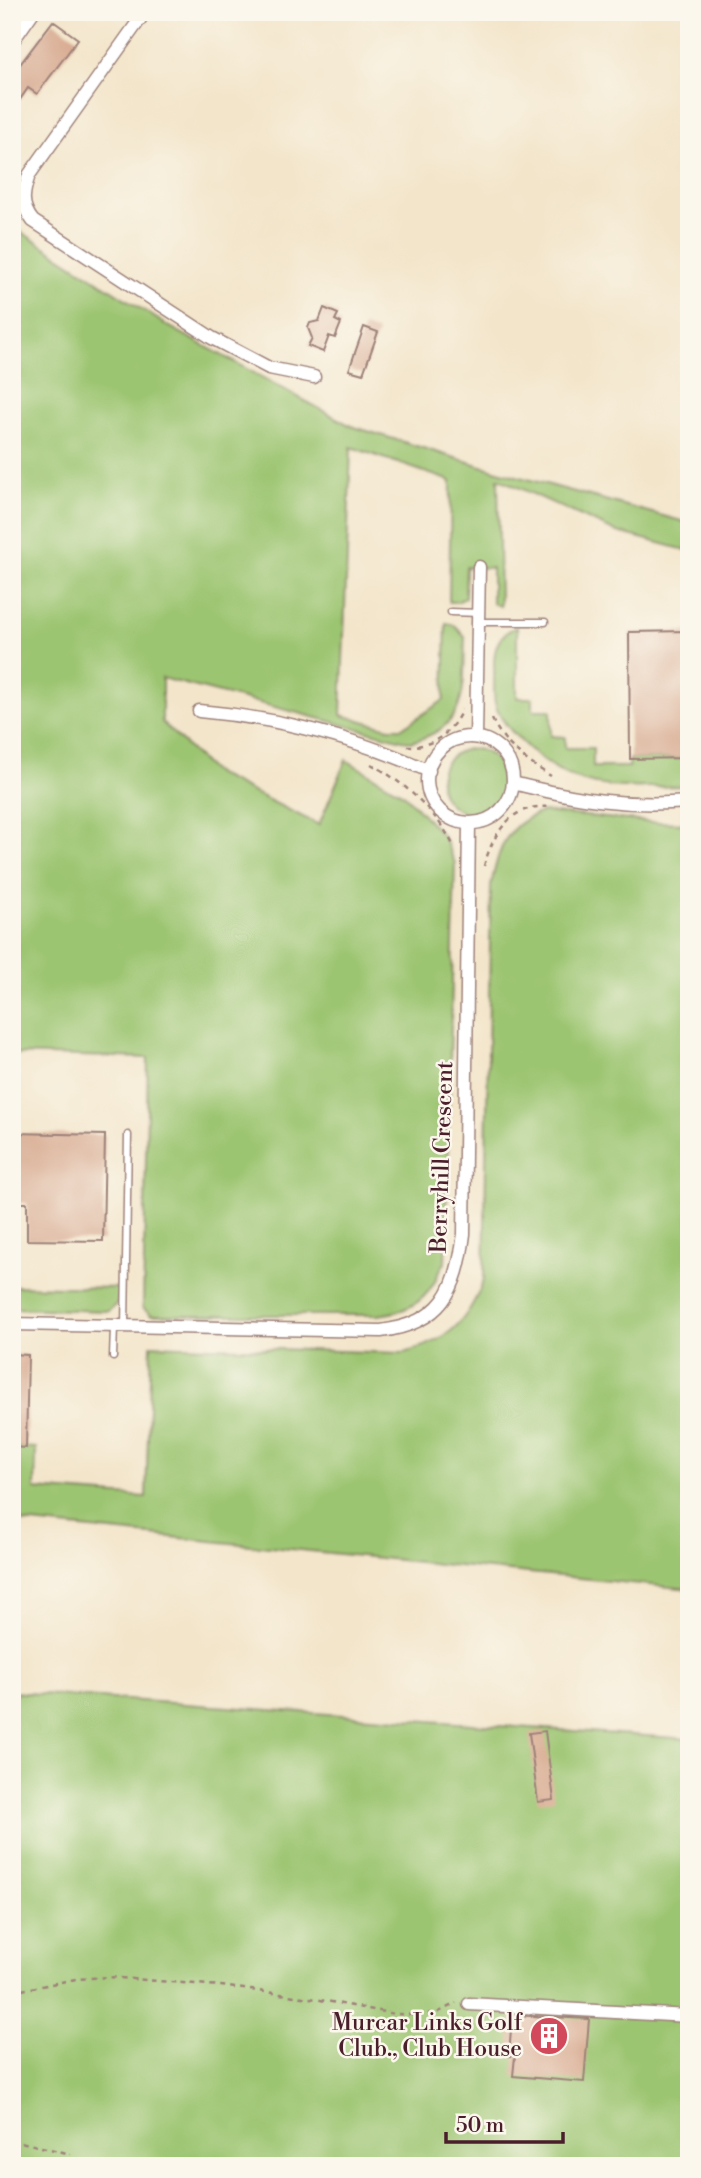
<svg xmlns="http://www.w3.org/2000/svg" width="701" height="2178" viewBox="0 0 701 2178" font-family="'Libre Bodoni',serif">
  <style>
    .green { fill: #9cc571; stroke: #73724e; stroke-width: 2 }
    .building { fill: #d7a88e }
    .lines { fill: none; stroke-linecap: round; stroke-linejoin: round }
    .service-casing { stroke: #9e827a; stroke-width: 9 }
    .minor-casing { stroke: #9e827a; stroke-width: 15 }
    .path { stroke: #9e827a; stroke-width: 2.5; stroke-dasharray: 5 5; stroke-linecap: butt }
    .service { stroke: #fff; stroke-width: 6 }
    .minor { stroke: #fff; stroke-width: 12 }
    .labels { text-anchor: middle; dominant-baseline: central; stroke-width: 5; stroke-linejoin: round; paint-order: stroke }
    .street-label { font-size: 23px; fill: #4a1f2b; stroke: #fbf7ec }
    .poi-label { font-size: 23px; fill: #4a1f2b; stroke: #fbf7ec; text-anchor: end }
  </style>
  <rect width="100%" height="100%" fill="#fbf7ec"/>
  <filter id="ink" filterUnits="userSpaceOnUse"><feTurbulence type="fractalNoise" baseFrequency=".0143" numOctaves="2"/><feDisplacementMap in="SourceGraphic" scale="14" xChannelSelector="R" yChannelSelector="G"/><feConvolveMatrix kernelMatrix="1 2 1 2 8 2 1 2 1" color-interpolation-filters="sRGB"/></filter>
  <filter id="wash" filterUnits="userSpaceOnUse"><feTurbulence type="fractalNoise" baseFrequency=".00686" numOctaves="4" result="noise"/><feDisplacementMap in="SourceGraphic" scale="28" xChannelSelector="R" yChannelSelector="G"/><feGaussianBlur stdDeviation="1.57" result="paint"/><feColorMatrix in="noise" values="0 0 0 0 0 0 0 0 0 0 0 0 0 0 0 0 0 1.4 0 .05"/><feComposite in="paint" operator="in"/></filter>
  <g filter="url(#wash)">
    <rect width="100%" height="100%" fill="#f3e5ca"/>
    <path class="green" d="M12 226 168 326 351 426 498 471 689 523V551L614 531 498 478 500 606 492 603V568L466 567 465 598 457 602H449L451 481 351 447 341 715 389 728H402L444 700 446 623 454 625 465 637C463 688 471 727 410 742L162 678V722L214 773 319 825 346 760 405 795 443 836 455 863 445 1263C439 1269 438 1276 434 1283 421 1306 402 1312 378 1315H151L143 1308 148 1058 12 1054Z
      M517 627V698H533V710H551V736L565 737V748H593V767H629L630 759 689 758V786C620 788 576 795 523 743 512 732 499 719 495 703 493 692 495 677 494 665 494 647 499 633 517 627Z
      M440 781a32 32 0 1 1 64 0a32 32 0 1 1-64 0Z
      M543 812 649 822 689 823V1589L12 1521V1447L36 1448 35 1489 146 1497 151 1345 403 1353C449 1341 468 1322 484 1279L491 885C499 850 505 823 543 812Z
      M12 1286 120 1288 118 1303 108 1311 12 1308Z
      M12 1692 689 1739V2166H12Z"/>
    <g id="blocks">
      <path class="building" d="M53 21 78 39 37 94 28 88 12 111V75Z
        M324 308 338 314 335 320 341 323 335 338 329 336 323 352 308 346 312 338 308 328 310 323 319 321Z
        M364 327 378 332 363 374 349 370Z
        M689 631V758L630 759 629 632Z
        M12 1133 105 1135 103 1241 27 1240V1203H12Z
        M12 1354 28 1355 26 1448 12 1447Z
        M545 1731 554 1800 538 1802 529 1733Z
        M512 2015 589 2019 584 2082 513 2076 515 2056H509Z"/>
    </g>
  </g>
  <g filter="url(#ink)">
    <use href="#blocks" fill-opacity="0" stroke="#9e827a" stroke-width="2"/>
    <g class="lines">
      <g class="service-casing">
        <path id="service" d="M451 612 479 613
          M478 622H545
          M125 1327 128 1135
          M113 1357 114 1327"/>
      </g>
      <g class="minor-casing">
        <path id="minor" d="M145 12 29 175C23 193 20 205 33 221L212 338 269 368 314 377
          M12 42 33 12
          M199 711C278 718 356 738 429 771
          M476 737 479 567
          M427 780a43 43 0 1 1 86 0a43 43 0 1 1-86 0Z
          M513 783C576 799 624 807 689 802
          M12 1324 381 1331C442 1323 457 1291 464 1234L469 823
          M469 2004 689 2016"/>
      </g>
      <path class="path" d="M492 719C504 745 527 762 551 776
        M407 746C434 747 450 734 462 710
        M371 764C403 781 439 814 454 847
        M484 866C493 833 512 803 550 807
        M12 1992 76 1979 108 1977 221 1986 310 1998 395 2014 421 2015 439 2012 456 2003
        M12 2140 71 2154"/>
      <use href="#service" class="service"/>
      <use href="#minor" class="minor"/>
    </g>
  </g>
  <defs>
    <g id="building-disc" transform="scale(2.0125)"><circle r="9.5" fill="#d1495b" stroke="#fbf7ec"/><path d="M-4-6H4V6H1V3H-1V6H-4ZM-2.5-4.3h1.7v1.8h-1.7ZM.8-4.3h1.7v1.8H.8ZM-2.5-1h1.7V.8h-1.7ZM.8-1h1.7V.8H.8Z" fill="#fff"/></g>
  </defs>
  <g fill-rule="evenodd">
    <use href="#building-disc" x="549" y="2036"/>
  </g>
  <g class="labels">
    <g class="street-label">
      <text transform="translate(442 1157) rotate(-88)">Berryhill Crescent</text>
    </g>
    <g class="poi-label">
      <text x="522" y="2023">Murcar Links Golf<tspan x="522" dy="26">Club., Club House</tspan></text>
    </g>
  </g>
  <rect width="701" height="2178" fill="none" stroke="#fbf7ec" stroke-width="42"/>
  <path d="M446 2132v10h117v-10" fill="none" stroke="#4a1f2b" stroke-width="3.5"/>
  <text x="456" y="2132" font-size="21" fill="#4a1f2b" stroke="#fbf7ec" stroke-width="5" paint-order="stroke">50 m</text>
</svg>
